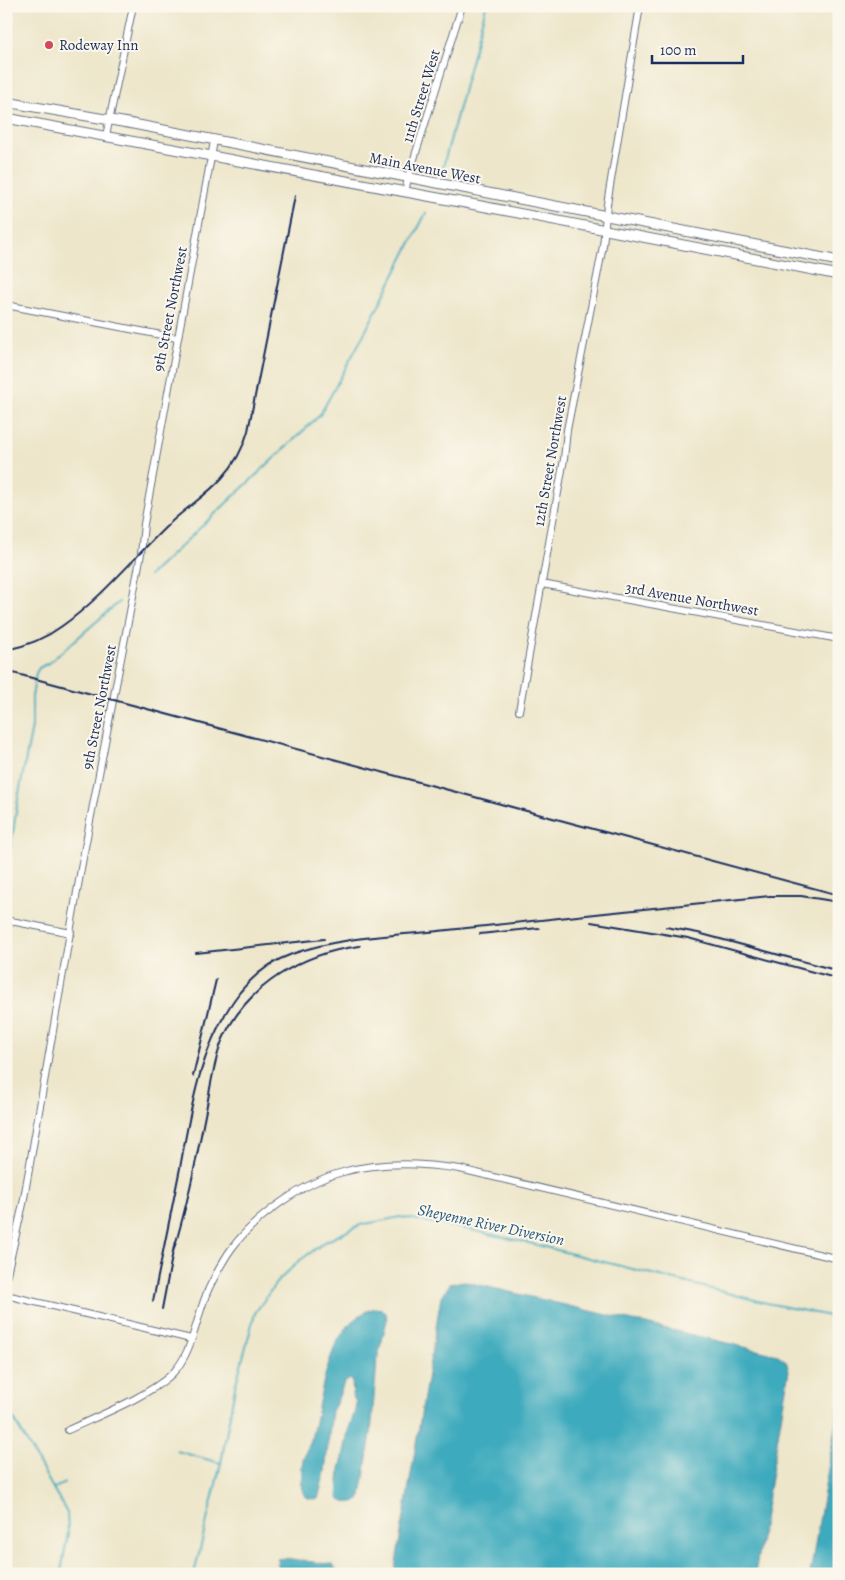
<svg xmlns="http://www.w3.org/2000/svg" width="845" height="1580" viewBox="0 0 845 1580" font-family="Alegreya,serif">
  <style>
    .water { fill: #3eaabd; stroke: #2c6c8e }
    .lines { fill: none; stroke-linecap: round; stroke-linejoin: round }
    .stream { stroke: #3eaabd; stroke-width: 2 }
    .minor-casing { stroke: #646f84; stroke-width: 8 }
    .major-casing { stroke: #646f84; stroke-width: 11 }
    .minor { stroke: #fff; stroke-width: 6 }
    .major { stroke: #fff; stroke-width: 9 }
    .rail { stroke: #1b2f5e; stroke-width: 2 }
    .poi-dot { fill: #d1495b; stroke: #fbf7ec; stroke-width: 2 }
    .labels { text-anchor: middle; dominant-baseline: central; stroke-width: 4; stroke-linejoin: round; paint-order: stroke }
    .poi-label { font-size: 15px; fill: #1b2f5e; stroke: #fbf7ec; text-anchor: start }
    .street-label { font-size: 15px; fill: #1b2f5e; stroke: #fbf7ec }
    .water-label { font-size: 16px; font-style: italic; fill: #275a7f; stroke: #fbf7ec }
  </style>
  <rect width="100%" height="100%" fill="#fbf7ec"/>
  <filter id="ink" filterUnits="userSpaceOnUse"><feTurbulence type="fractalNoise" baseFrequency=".02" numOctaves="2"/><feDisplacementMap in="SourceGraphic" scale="10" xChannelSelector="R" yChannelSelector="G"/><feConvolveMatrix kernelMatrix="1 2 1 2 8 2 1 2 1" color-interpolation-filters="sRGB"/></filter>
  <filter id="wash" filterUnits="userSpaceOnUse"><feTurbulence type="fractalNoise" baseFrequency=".0096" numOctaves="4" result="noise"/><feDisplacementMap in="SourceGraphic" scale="20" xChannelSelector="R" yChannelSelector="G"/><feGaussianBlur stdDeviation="1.12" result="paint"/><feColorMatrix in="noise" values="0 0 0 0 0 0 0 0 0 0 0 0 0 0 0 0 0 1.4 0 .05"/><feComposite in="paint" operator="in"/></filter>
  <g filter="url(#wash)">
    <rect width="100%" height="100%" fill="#ede6ca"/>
    <path class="water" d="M463 1281 778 1355 786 1361 789 1370 755 1574H394L441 1297 450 1284Z
      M375 1308 382 1309 386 1313 387 1320 377 1361 371 1434 361 1496 359 1500C351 1503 344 1504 338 1498L340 1468 343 1458 348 1431 355 1411 356 1402 353 1397 352 1381 350 1379 344 1383 336 1404 332 1411 325 1471 318 1499C310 1499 305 1499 303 1491 301 1483 301 1468 303 1460 305 1452 310 1444 312 1435 323 1393 326 1323 375 1308Z
      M839 1405V1574H810Z
      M285 1558 333 1565 337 1572 336 1574H294L279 1569 277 1559Z"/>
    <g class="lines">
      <path class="stream" d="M443 167 486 6
        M149 576 320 415 362 338 426 213
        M6 879 18 799 32 727V697L36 673 39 668 50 662 119 602
        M6 1405 67 1513 68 1533 61 1571
        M177 1451 220 1463
        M54 1489 64 1483
        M194 1574 221 1463 235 1387 255 1313 276 1283 299 1261 325 1242 360 1225 400 1217 462 1228 529 1243 767 1303 839 1318"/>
    </g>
  </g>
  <g filter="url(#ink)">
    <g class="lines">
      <g class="minor-casing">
        <path id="minor" d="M106 136 133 6
          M405 193 408 178 462 6
          M6 305 177 338
          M542 584 839 639
          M519 711 564 459 567 430 603 246 607 204 640 6
          M6 920 71 933
          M6 1278 23 1204 82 863 141 554 144 524 214 141
          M6 1295 191 1339
          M68 1430C100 1415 147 1397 172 1374 194 1352 196 1315 209 1288 216 1274 223 1260 232 1248 256 1216 304 1182 343 1172 381 1161 421 1163 460 1169L839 1259"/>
      </g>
      <g class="major-casing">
        <path id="major" d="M6 102 128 123 839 261
          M6 118 476 205 839 275"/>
      </g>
      <use href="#minor" class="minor"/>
      <use href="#major" class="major"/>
      <path class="rail" d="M6 650C26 646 46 638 62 626 102 598 135 556 170 523 187 507 207 495 222 478 234 465 243 449 248 431L295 196
        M6 671 839 895
        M591 922 688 938 839 979
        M666 927 698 933 839 971
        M480 934 539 928
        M196 953 324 939
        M193 1076 216 980
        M173 1252C187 1207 196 1161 205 1115 210 1091 213 1064 222 1041 246 986 302 953 360 946
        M153 1301C162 1257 171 1212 180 1168 191 1107 201 1042 240 992 254 975 272 961 292 954 341 936 397 936 448 930 555 918 663 907 770 896H801L839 902
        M162 1309 174 1246"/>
    </g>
  </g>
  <circle class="poi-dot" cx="49" cy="45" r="5"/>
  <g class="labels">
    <g class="poi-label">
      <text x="59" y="45">Rodeway Inn</text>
    </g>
    <g class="street-label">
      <text transform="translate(421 96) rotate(-73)">11th Street West</text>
      <text transform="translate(425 168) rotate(11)">Main Avenue West</text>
      <text transform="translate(170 309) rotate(-79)">9th Street Northwest</text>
      <text transform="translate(550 461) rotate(-80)">12th Street Northwest</text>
      <text transform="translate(692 599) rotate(10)">3rd Avenue Northwest</text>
      <text transform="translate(99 707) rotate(-79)">9th Street Northwest</text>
    </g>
    <g class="water-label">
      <text transform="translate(491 1225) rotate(12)">Sheyenne River Diversion</text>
    </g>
  </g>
  <rect width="845" height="1580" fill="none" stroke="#fbf7ec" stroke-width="25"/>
  <path d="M652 55v8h91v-8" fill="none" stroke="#1b2f5e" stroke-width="2.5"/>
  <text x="660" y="55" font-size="15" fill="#1b2f5e" stroke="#fbf7ec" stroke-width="4" paint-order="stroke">100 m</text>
</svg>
